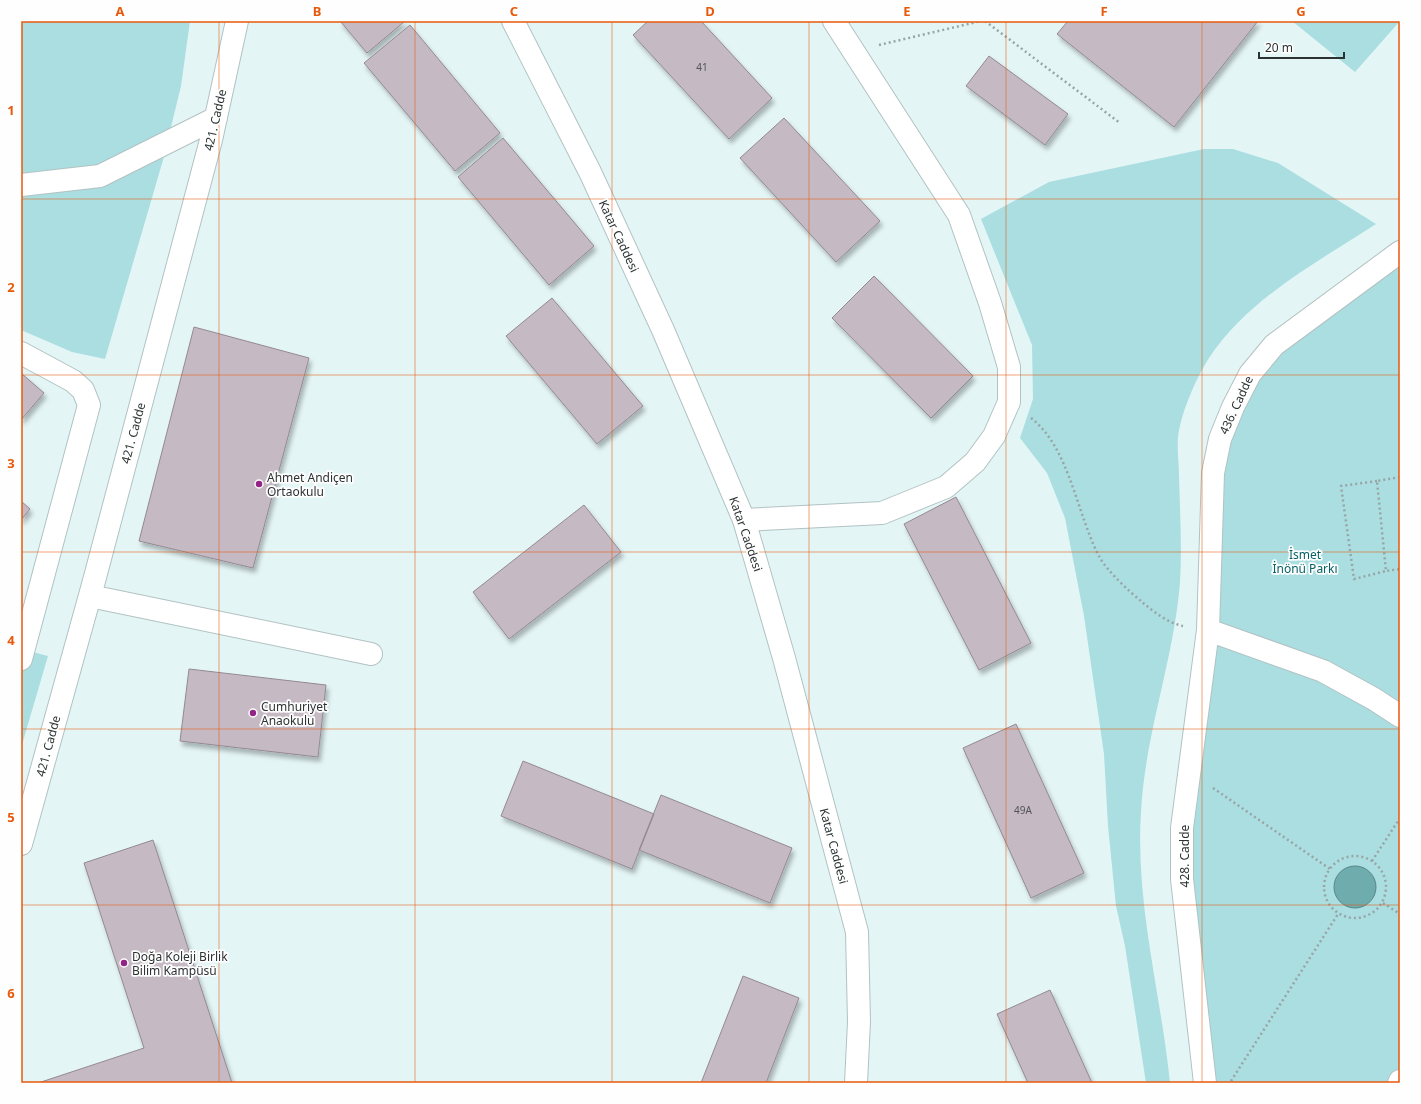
<svg xmlns="http://www.w3.org/2000/svg" width="1421" height="1104" viewBox="0 0 1421 1104" font-family="'Noto Sans',sans-serif">
  <style>
    .green { fill: #aadee1 }
    .water { fill: #6eacae; stroke: #5a8789 }
    .building { fill: #c5bac3; stroke: #948992; filter: url(#shadow) }
    .lines { fill: none; stroke-linecap: round; stroke-linejoin: round }
    .minor-casing { stroke: #b2c2c2; stroke-width: 24 }
    .major-casing { stroke: #b2c2c2; stroke-width: 24 }
    .path { stroke: #98a4a5; stroke-width: 2.5; stroke-dasharray: 2 3; stroke-linecap: butt }
    .minor { stroke: #fff; stroke-width: 22 }
    .major { stroke: #fff; stroke-width: 22 }
    .grid { fill: none; stroke: #e8590c; stroke-width: 1; stroke-opacity: 0.55 }
    .poi-dot { fill: #922486; stroke: #fefefe; stroke-width: 1.5 }
    .labels { text-anchor: middle; dominant-baseline: central; stroke-width: 3.5; stroke-linejoin: round; paint-order: stroke }
    .number-label { font-size: 10px; fill: #525456 }
    .street-label { font-size: 12px; fill: #2c3232; stroke: #fefefe }
    .poi-label { font-size: 12px; fill: #2c3232; stroke: #fefefe; text-anchor: start }
    .park-label { font-size: 12px; fill: #076266; stroke: #fefefe }
    .neatline { fill: none; stroke: #e8590c; stroke-width: 1.5 }
    .grid-label { font-size: 13px; text-anchor: middle; font-weight: bold; fill: #e8590c }
  </style>
  <defs>
    <filter id="shadow"><feDropShadow dx="2.5" dy="4.5" stdDeviation="2" flood-color="#0004"/></filter>
  </defs>
  <rect width="100%" height="100%" fill="#e4f5f6"/>
  <path class="green" d="M21 21H190L181 86 163 160 105 359 72 352 21 330Z
    M1292 21H1400L1355 72Z
    M1204 149H1233L1278 163 1376 224C1316 263 1249 298 1209 358 1196 378 1180 415 1178 438 1177 450 1179 464 1179 476 1180 511 1182 547 1180 582 1174 660 1145 734 1141 812 1135 904 1161 993 1170 1083H1146L1125 946 1116 906 1108 826 1104 754 1084 616 1065 518 1047 473 1020 438 1033 399 1032 345 981 219 1049 182Z
    M1400 252V1081L1399 1083H1205L1182 879 1213 473 1250 374Z
    M21 649 48 656 21 748Z"/>
  <path class="water" d="M1334 887a21 21 0 1 1 42 0a21 21 0 1 1-42 0Z"/>
  <path class="building" d="M340 21H405L367 53Z
    M648 21H701L772 98 729 139 633 35Z
    M1068 21H1258L1174 127 1057 34Z
    M410 25 500 133 455 171 364 63Z
    M989 56 1068 114 1045 145 966 86Z
    M784 118 880 221 836 262 740 158Z
    M503 138 594 246 549 285 458 177Z
    M874 276 973 376 931 418 832 318Z
    M552 298 643 406 597 444 506 336Z
    M194 327 309 358 253 568 139 541Z
    M21 373 44 393 21 420Z
    M956 497 1031 643 979 670 904 524Z
    M21 501 30 509 21 520Z
    M584 505 621 552 509 639 473 592Z
    M189 669 326 685 318 757 180 741Z
    M1016 724 1084 873 1031 898 963 748Z
    M523 761 654 814 632 869 501 816Z
    M661 795 792 848 770 903 639 850Z
    M153 840 232 1083H38L144 1048 84 863Z
    M743 976 799 998 766 1083H701Z
    M1050 990 1092 1083H1028L997 1014Z"/>
  <g class="lines">
    <g class="minor-casing">
      <path id="minor" d="M21 185 100 176 216 118
        M21 353 73 381 83 390 89 405 21 659
        M744 520 882 513 946 487 975 462 994 436 1009 402V367L990 303 959 215 834 21
        M90 596 371 654
        M1208 630 1323 671 1374 699 1400 716
        M21 844 94 581 211 140 237 21
        M1205 1083 1182 879V828L1208 630 1213 473 1220 439 1233 407 1250 374 1274 345 1400 252
        M1399 1083 1400 1081"/>
    </g>
    <g class="major-casing">
      <path id="major" d="M513 21 590 172 663 330 744 520 784 658 857 932 859 1022 856 1083"/>
    </g>
    <path class="path" d="M985 21 1120 123
      M879 45 981 21
      M1031 418C1070 448 1077 516 1100 558 1109 573 1129 591 1142 602 1154 612 1168 623 1183 626
      M1400 477 1377 481 1386 571 1400 569
      M1377 481 1341 486 1354 579 1386 571
      M1213 788 1330 869
      M1324 887a31 31 0 1 1 62 0a31 31 0 1 1-62 0Z
      M1372 861 1400 818
      M1383 903 1400 914
      M1231 1081 1338 914"/>
    <use href="#minor" class="minor"/>
    <use href="#major" class="major"/>
  </g>
  <path class="grid" d="M219 21V1083M415 21V1083M612 21V1083M809 21V1083M1006 21V1083M1202 21V1083M21 199H1400M21 375H1400M21 552H1400M21 729H1400M21 905H1400"/>
  <g class="poi-dot">
    <circle cx="259" cy="484" r="4"/>
    <circle cx="253" cy="713" r="4"/>
    <circle cx="124" cy="963" r="4"/>
  </g>
  <g class="labels">
    <g class="number-label">
      <text x="702" y="67">41</text>
      <text x="1023" y="810">49A</text>
    </g>
    <g class="street-label">
      <text transform="translate(215 120) rotate(-77)">421. Cadde</text>
      <text transform="translate(619 236) rotate(65)">Katar Caddesi</text>
      <text transform="translate(1236 405) rotate(-65)">436. Cadde</text>
      <text transform="translate(133 433) rotate(-75)">421. Cadde</text>
      <text transform="translate(746 534) rotate(71)">Katar Caddesi</text>
      <text transform="translate(48 746) rotate(-75)">421. Cadde</text>
      <text transform="translate(834 846) rotate(75)">Katar Caddesi</text>
      <text transform="translate(1184 856) rotate(-90)">428. Cadde</text>
    </g>
    <g class="poi-label">
      <text x="267" y="477">Ahmet Andiçen<tspan x="267" dy="14">Ortaokulu</tspan></text>
      <text x="261" y="706">Cumhuriyet<tspan x="261" dy="14">Anaokulu</tspan></text>
      <text x="132" y="956">Doğa Koleji Birlik<tspan x="132" dy="14">Bilim Kampüsü</tspan></text>
    </g>
    <g class="park-label">
      <text x="1305" y="554">İsmet<tspan x="1305" dy="14">İnönü Parkı</tspan></text>
    </g>
  </g>
  <rect width="1421" height="1104" fill="none" stroke="#fefefe" stroke-width="44"/>
  <path d="M1259 52v6h85v-6" fill="none" stroke="#2c3232" stroke-width="2"/>
  <text x="1265" y="52" font-size="12" fill="#2c3232" stroke="#fefefe" stroke-width="3" paint-order="stroke">20 m</text>
  <rect x="22" y="22" width="1377" height="1060" class="neatline"/>
  <g class="grid-label">
    <text x="120" y="16">A</text>
    <text x="317" y="16">B</text>
    <text x="514" y="16">C</text>
    <text x="710" y="16">D</text>
    <text x="907" y="16">E</text>
    <text x="1104" y="16">F</text>
    <text x="1301" y="16">G</text>
    <text x="11" y="115">1</text>
    <text x="11" y="292">2</text>
    <text x="11" y="468">3</text>
    <text x="11" y="645">4</text>
    <text x="11" y="822">5</text>
    <text x="11" y="998">6</text>
  </g>
</svg>
